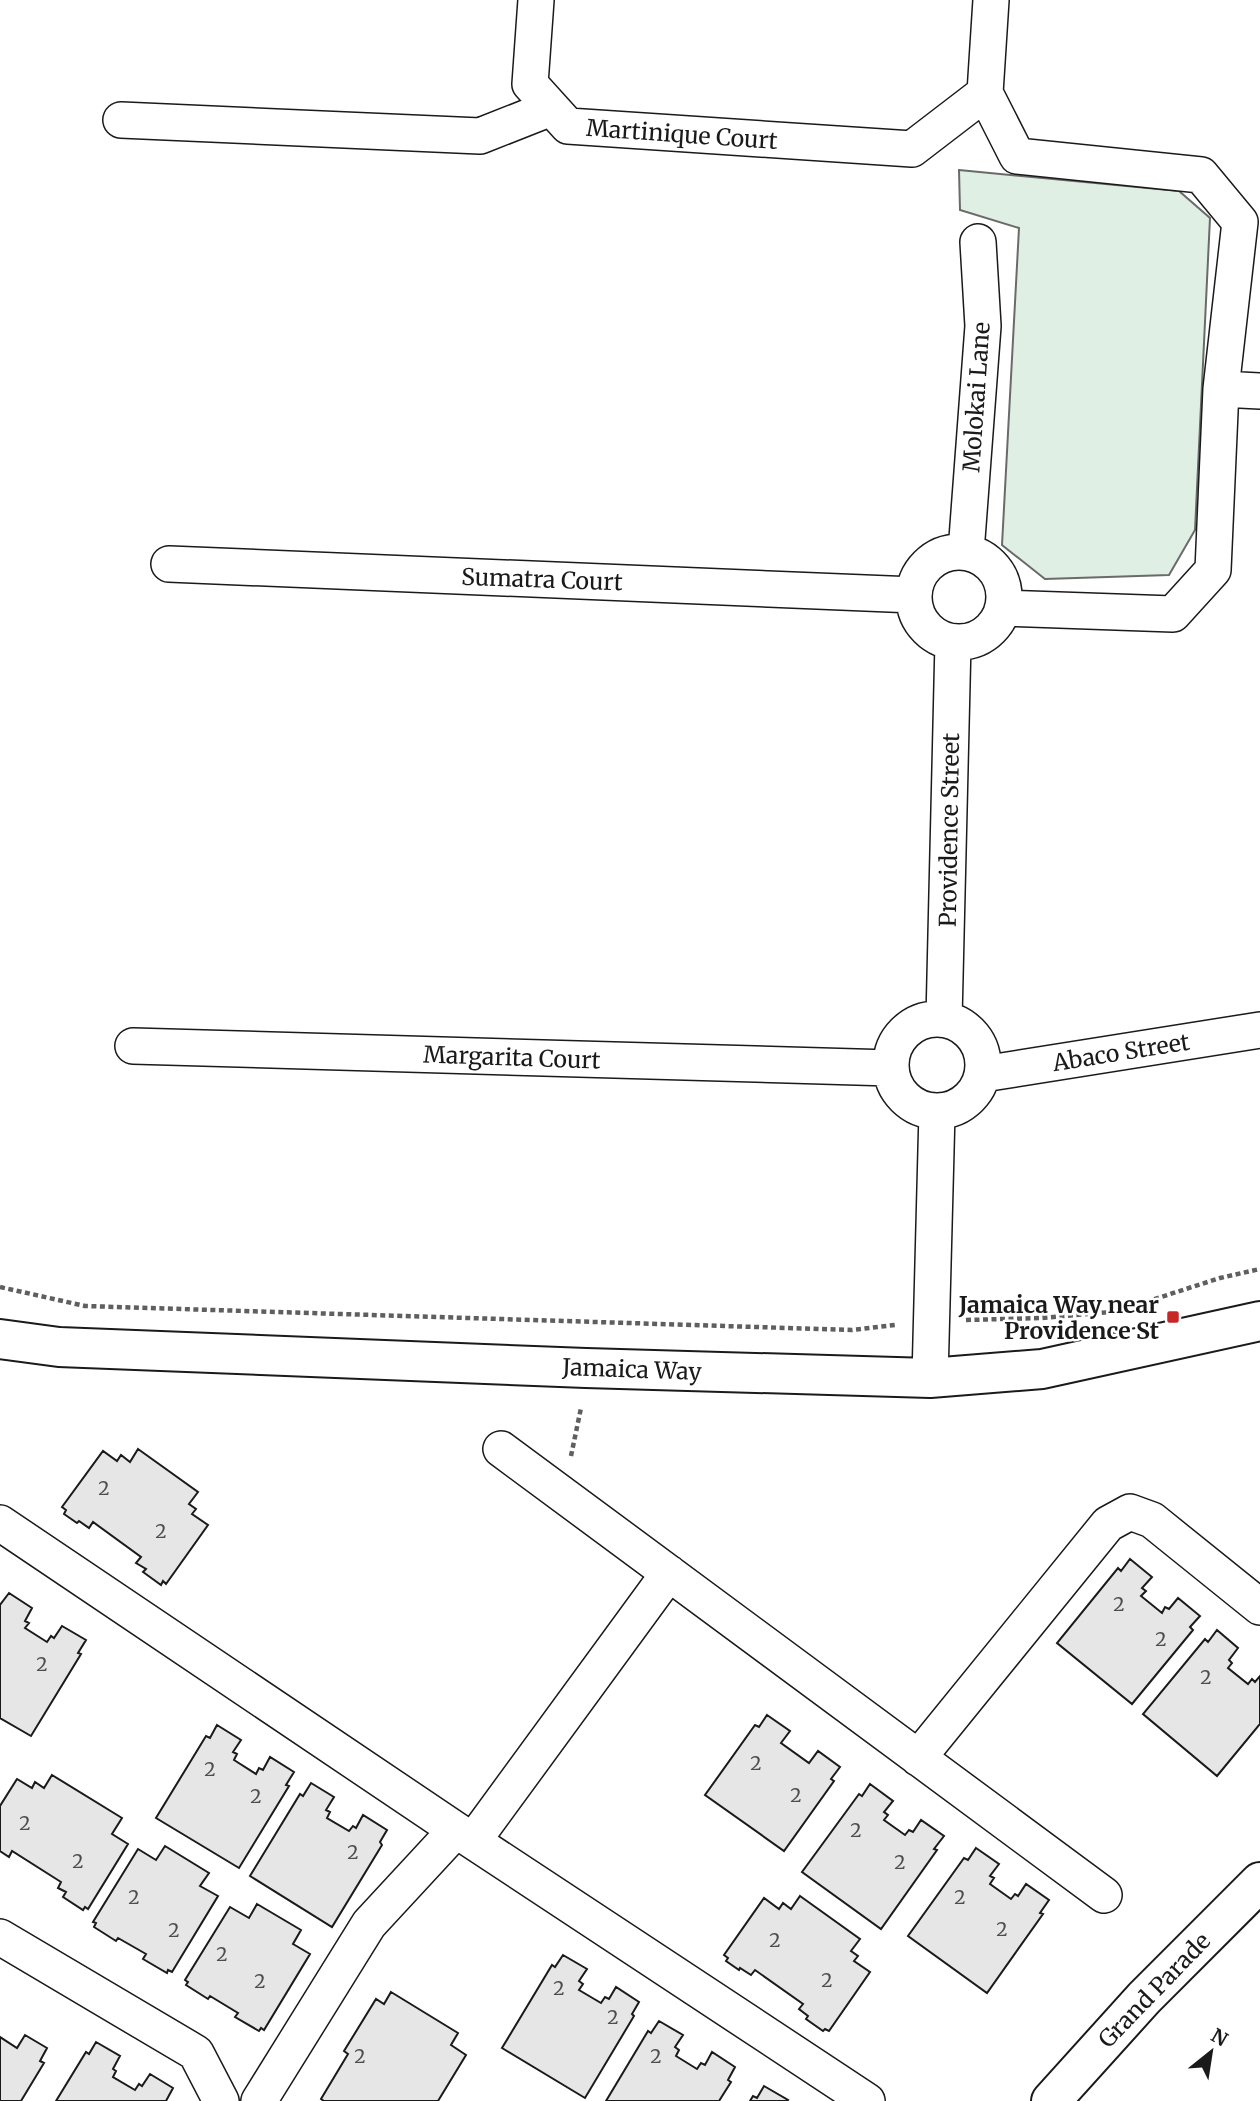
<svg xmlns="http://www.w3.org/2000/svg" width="1260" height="2101" viewBox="0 0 1260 2101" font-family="Merriweather,serif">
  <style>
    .green { fill: #e0efe3; stroke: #6a6a6a; stroke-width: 2 }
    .building { fill: #e6e6e6; stroke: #1a1a1a; stroke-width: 2 }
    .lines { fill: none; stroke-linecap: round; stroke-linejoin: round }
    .minor-casing { stroke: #1a1a1a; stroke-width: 38 }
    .tertiary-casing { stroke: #1a1a1a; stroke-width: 42 }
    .path { stroke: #5f5f5f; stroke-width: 4.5; stroke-dasharray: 5 3.5; stroke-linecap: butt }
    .minor { stroke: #fff; stroke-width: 35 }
    .tertiary { stroke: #fff; stroke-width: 38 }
    .poi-dot { fill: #c62828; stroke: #fff; stroke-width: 2.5 }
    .labels { text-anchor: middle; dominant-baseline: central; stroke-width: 5; stroke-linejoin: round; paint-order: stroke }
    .number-label { font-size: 19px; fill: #4d4d4d }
    .street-label { font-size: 23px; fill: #1a1a1a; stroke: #fff }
    .poi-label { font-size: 23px; font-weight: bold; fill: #1a1a1a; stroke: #fff; text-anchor: end }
  </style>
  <rect width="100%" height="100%" fill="#fff"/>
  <path class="green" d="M959 170 1179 191 1210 218 1195 530 1169 575 1045 579 1002 545 1019 228 960 210Z"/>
  <path class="building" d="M138 1449 198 1492 189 1504 196 1509 192 1514 208 1525 166 1584 163 1581 161 1585 143 1572 146 1569 136 1563 141 1557 93 1522 89 1528 79 1521 77 1523 64 1514 66 1510 62 1507 103 1451 117 1461 121 1455 130 1462Z
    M1130 1559 1152 1577 1142 1588 1146 1591 1141 1596 1162 1613 1165 1607 1169 1609 1178 1598 1200 1616 1190 1627 1193 1630 1132 1704 1057 1643 1118 1568 1121 1571Z
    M9 1593 32 1608 25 1621 29 1623 25 1628 47 1642 51 1636 54 1638 62 1626 86 1640 78 1653 81 1654 31 1736 0 1718V1605Z
    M1217 1630 1238 1648 1229 1660 1232 1663 1228 1668 1248 1684 1252 1679 1255 1682 1260 1676V1724L1217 1776 1143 1714 1205 1639 1208 1642Z
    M767 1715 790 1731 781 1743 809 1763 818 1751 840 1767 831 1779 834 1781 784 1851 705 1795 755 1725 759 1727Z
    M217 1725 241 1740 233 1752 237 1754 234 1760 256 1774 259 1768 263 1770 270 1757 294 1772 286 1785 289 1786 239 1868 156 1818 206 1736 210 1738Z
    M52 1775 122 1818 112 1834 128 1844 88 1909 85 1907 83 1910 63 1897 66 1892 58 1888 61 1882 12 1851 9 1857 0 1851V1806L17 1779 32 1788 35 1782 44 1788Z
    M311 1783 334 1797 326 1810 330 1812 327 1818 349 1831 353 1826 356 1828 363 1815 387 1830 380 1842 382 1845 332 1927 250 1876 300 1794 303 1796Z
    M870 1784 893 1801 884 1812 888 1815 884 1820 905 1835 909 1830 913 1832 921 1820 944 1836 934 1849 937 1850 881 1929 802 1872 859 1794 862 1796Z
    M165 1846 209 1873 200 1886 218 1896 172 1972 168 1970 167 1973 143 1959 146 1954 118 1938 116 1941 94 1927 96 1923 93 1922 138 1849 156 1860Z
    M976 1848 999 1864 990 1876 994 1878 990 1884 1011 1899 1015 1894 1018 1896 1026 1884 1049 1900 1040 1913 1043 1914 987 1993 908 1936 964 1858 968 1860Z
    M800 1896 860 1939 851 1951 858 1956 854 1961 870 1972 829 2031 825 2029 823 2031 806 2019 808 2016 799 2009 803 2004 755 1970 751 1975 740 1968 739 1970 726 1961 728 1958 724 1955 764 1898 779 1909 783 1903 791 1909Z
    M257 1904 301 1930 293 1944 310 1954 264 2030 261 2028 259 2031 235 2017 238 2013 210 1996 208 1999 186 1985 188 1982 185 1980 230 1907 249 1918Z
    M563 1955 587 1969 579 1981 583 1984 579 1990 601 2003 605 1997 609 1999 616 1987 639 2002 632 2014 634 2016 585 2098 502 2048 552 1965 555 1967Z
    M391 1992 458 2033 451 2045 466 2055 438 2101H324L321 2099 348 2054 344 2051 376 1999 384 2004Z
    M659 2021 683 2035 675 2047 679 2050 676 2056 697 2069 701 2063 705 2065 712 2052 735 2067 728 2080 731 2082 719 2101H606L648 2031 651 2033Z
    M25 2035 47 2048 40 2061 44 2063 21 2101H0V2037L17 2048Z
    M96 2042 120 2056 113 2069 116 2071 113 2077 135 2090 139 2084 142 2086 150 2074 173 2088 166 2101H56L86 2052 89 2054Z
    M764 2086 788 2100 787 2101H750L753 2096 757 2098Z"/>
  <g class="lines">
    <g class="minor-casing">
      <path id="minor" d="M536 0 530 84 568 126 912 149 985 93
        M985 93 1017 156 1201 175 1240 222 1221 389 1213 570 1173 614 1003 608
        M985 93 991 0
        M121 120 480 136 551 108
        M1221 389 1260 391
        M966 552 983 326 978 242
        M914 597a45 45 0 1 1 90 0a45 45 0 1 1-90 0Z
        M169 564 914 595
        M891 1065a46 46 0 1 1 92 0a46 46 0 1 1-92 0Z
        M944 1019 953 642
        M133 1046 891 1068
        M983 1074 1260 1030
        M930 1378 937 1112
        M501 1449 1104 1895
        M0 1523 456 1830 867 2101
        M918 1758 1108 1524 1130 1512 1152 1520 1260 1607
        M473 1841 669 1573
        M0 1937 196 2053 221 2101
        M259 2101 369 1924 456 1830"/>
    </g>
    <g class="tertiary-casing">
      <path id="tertiary" d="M0 1339 59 1347 586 1368 930 1378 1042 1369 1260 1321
        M1051 2101 1144 1998 1260 1882"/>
    </g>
    <path class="path" d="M0 1287 85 1306 852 1330 895 1325
      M1130 1307 1220 1278 1260 1269
      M966 1320 1042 1318 1111 1312
      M571 1456 581 1408"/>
    <use href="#minor" class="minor"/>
    <use href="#tertiary" class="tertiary"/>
  </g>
  <rect class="poi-dot" x="1166" y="1310" width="14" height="14" rx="3.5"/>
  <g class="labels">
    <g class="number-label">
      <text x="104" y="1488">2</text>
      <text x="161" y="1531">2</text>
      <text x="1119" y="1604">2</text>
      <text x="1161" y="1639">2</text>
      <text x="42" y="1664">2</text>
      <text x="1206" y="1677">2</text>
      <text x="756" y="1763">2</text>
      <text x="210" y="1769">2</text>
      <text x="796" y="1795">2</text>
      <text x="256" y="1796">2</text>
      <text x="25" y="1823">2</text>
      <text x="856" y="1830">2</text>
      <text x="353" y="1852">2</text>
      <text x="78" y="1861">2</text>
      <text x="900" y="1862">2</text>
      <text x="134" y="1897">2</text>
      <text x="960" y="1897">2</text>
      <text x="1002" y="1929">2</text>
      <text x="174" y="1930">2</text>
      <text x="775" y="1940">2</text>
      <text x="222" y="1954">2</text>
      <text x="827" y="1980">2</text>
      <text x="260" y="1981">2</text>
      <text x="559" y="1988">2</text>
      <text x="613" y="2017">2</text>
      <text x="360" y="2056">2</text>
      <text x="656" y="2056">2</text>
    </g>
    <g class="street-label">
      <text transform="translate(682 134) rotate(4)">Martinique Court</text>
      <text transform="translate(976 397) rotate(-86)">Molokai Lane</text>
      <text transform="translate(542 579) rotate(2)">Sumatra Court</text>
      <text transform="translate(949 830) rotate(-89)">Providence Street</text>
      <text transform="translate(1121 1052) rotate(-9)">Abaco Street</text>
      <text transform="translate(512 1057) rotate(2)">Margarita Court</text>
      <text transform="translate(632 1369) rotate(2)">Jamaica Way</text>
      <text transform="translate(1154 1990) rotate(-46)">Grand Parade</text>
    </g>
    <g class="poi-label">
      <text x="1159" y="1304">Jamaica Way near<tspan x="1159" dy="26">Providence St</tspan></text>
    </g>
  </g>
  <g transform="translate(1211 2052) rotate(30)" stroke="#ffffff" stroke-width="5" paint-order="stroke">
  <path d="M0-5L12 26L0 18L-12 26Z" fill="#1a1a1a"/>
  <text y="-10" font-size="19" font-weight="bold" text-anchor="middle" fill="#1a1a1a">N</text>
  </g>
</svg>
